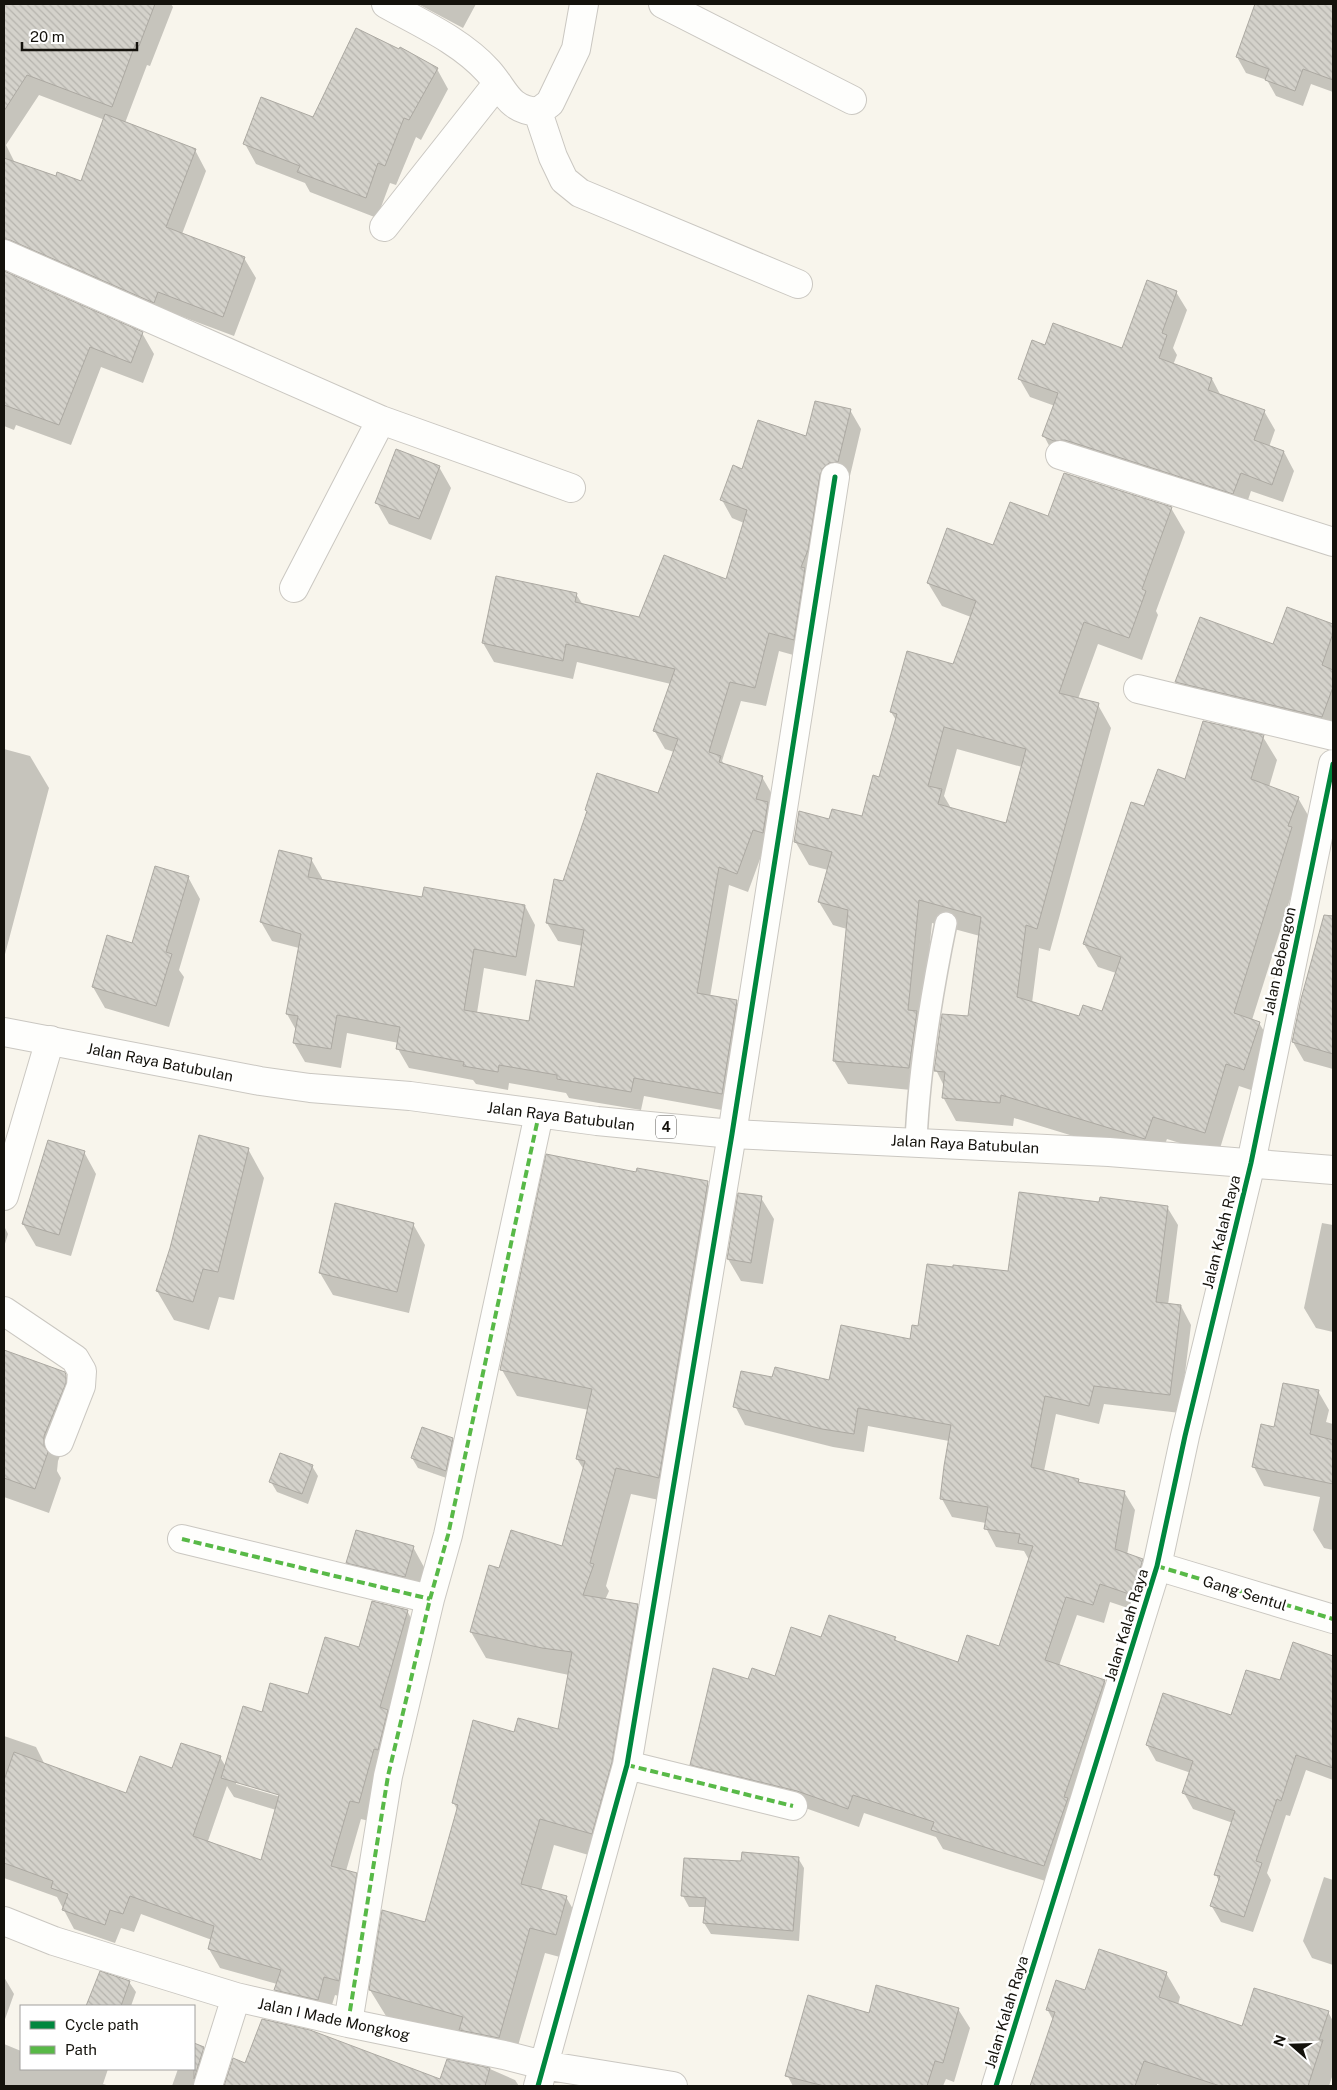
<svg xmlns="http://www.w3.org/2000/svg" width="1337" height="2090" viewBox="0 0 1337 2090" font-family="'Public Sans',sans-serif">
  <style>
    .shadow { fill: #0003; fill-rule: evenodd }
    .building { fill: url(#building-back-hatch); stroke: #aca9a2; fill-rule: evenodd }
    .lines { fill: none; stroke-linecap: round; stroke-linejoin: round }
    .lane-casing { stroke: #cac7c1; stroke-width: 24 }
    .street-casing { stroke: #cac7c1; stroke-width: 30 }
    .highway-casing { stroke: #cac7c1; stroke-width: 30 }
    .lane { stroke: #fefefc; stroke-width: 21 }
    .street { stroke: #fefefc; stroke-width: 28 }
    .highway { stroke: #fefefc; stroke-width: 28 }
    .quiet { stroke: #58b947; stroke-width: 4; stroke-dasharray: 8 4; stroke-linecap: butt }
    .cycleway-casing { stroke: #fff; stroke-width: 8 }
    .cycleway { stroke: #00873e; stroke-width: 5 }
    .labels { text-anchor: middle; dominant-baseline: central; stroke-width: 5; stroke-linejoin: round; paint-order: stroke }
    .shield { fill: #fff; stroke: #5a5955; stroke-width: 1 }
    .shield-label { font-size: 14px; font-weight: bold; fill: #14120c }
    .street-label { font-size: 15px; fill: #14120c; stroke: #fff }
  </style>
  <defs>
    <pattern id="building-back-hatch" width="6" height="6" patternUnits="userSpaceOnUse" patternTransform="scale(1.25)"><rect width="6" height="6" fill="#d4d2cb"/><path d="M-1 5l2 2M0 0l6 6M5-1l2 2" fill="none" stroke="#b5b3ad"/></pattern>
  </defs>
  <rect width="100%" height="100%" fill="#f8f5ec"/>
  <path class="shadow" d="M4 4H171L173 7 150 66 147 65 125 123 195 150 206 171 182 234 244 258 256 278 234 336 170 312 4 265V34L6 30 4 27ZM39 95 105 120 82 183 56 178 15 163 6 145Z
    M418 4H476L463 28Z
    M1255 4H1333V92L1311 84 1303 106 1276 96 1267 80 1246 73 1237 57 1256 4Z
    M437 69 448 89 421 140 416 137 396 185 390 183 377 218 310 192 305 183 256 164 245 144Z
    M4 272 142 333 154 354 143 383 101 367 71 445 16 425 14 430 4 426Z
    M1176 292 1187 310 1173 348 1177 355 1173 365 1212 379 1221 396 1264 411 1275 430 1269 447 1284 452 1294 471 1283 502 1251 491 1244 512 1054 455 1044 436 1055 406 1030 397 1019 378 1046 346 1123 349Z
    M850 410 861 429 849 480 840 481 804 658 779 651 766 706 741 701 722 761 725 765 762 777 773 796 764 848 748 892 729 885 710 997 736 1001 747 1020 733 1112 644 1096 641 1110 569 1098 566 1093 509 1083 508 1090 476 1084 473 1080 409 1068 398 1049 399 1043 347 1033 341 1068 305 1062 294 1043 296 1030 287 1014 299 948 272 941 261 922 311 859 322 878V880L424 898 525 906 535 925 526 976 484 968 477 1013 530 1022 575 988 583 946 558 941 547 923 564 883 588 813 586 810 659 794 674 752 665 749 654 730 671 684 577 662 573 679 494 662 483 643 576 594 583 605 640 619 727 581 744 523 732 518 722 500 743 470 807 438Z
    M439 467 451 488 431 540 389 524 377 503Z
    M1171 508 1185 532 1156 611 1158 615 1142 660 1098 644 1078 699 1098 705 1111 728 1050 951 1039 948 1032 1003 1080 1018 1102 1013 1116 973 1098 967 1084 944 1145 808 1186 780 1263 737 1277 760 1269 787 1298 798 1312 822 1305 852 1252 1020 1259 1023 1273 1046 1257 1092 1239 1086 1218 1155 1167 1139 1158 1162 1014 1118 1013 1126 956 1121 943 1097 944 1086 936 1070 969 1018 980 936 932 923 922 1022V1091L848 1084 834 1061 847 929 833 925 819 902 828 870 809 865 795 841 830 821 862 818 880 778 896 720 891 712 954 665 971 617 942 606 928 583 1049 518ZM957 749 1022 767 1007 824 952 810 944 796Z
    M1287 609 1333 625V734L1188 700 1177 682 1274 645Z
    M4 749 30 756 49 788 4 958Z
    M188 877 200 899 179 970 184 977 169 1027 105 1008 93 987 133 944Z
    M1311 965 1333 971V1069L1304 1061 1293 1042Z
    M248 1149 264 1178 234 1300 219 1297 209 1330 174 1320 157 1291Z
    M84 1152 96 1174 71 1256 36 1246 23 1224Z
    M637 1174 707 1183 722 1209 673 1503 631 1494 606 1586 609 1591 605 1600 637 1605 652 1631 606 1860 554 1845 541 1891 566 1897 581 1923 571 1960 545 1953 513 2063 465 2039 386 2016 370 1990 426 1923 458 1811 453 1802 515 1734 559 1731 569 1675 486 1658 471 1632 500 1569 563 1548 584 1470 577 1459 589 1410 517 1396 502 1370Z
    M761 1198 774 1219 763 1284 741 1281 728 1259Z
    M1100 1204 1167 1207 1178 1225 1168 1305 1181 1306 1191 1325 1180 1413 1104 1404 1099 1424 1056 1414 1044 1471 1078 1480 1080 1484 1124 1492 1135 1510 1127 1555 1139 1559 1149 1577 1140 1612 1110 1602 1104 1623 1077 1615 1059 1666 1104 1681 1115 1700 1055 1884 943 1849 936 1837 864 1813 859 1827 808 1809 702 1783 692 1764 749 1680 775 1677 822 1639 895 1638 897 1642 959 1663 1000 1648 1029 1560 1024 1551 996 1547 986 1528V1523L952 1517 942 1499 949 1441 868 1426 864 1452 833 1447 745 1425 735 1406 773 1378 830 1381 911 1341 919 1327 1009 1273Z
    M1322 1223 1333 1225V1332L1316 1328 1304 1308Z
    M413 1224 425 1245 409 1313 333 1295 320 1273Z
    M4 1226 8 1234 4 1247Z
    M4 1352 64 1373 78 1398 79 1408 58 1461 57 1471 61 1478 49 1513 4 1497Z
    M1318 1391 1329 1410 1326 1422 1333 1424V1550L1324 1548 1313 1530 1320 1497 1264 1486 1254 1467 1275 1428Z
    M452 1439 458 1449 452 1480 418 1468 412 1458Z
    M312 1466 318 1476 308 1504 277 1492 271 1482Z
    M413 1547 425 1569 417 1598 360 1584 348 1563Z
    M407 1611 418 1630 369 1821 361 1819 346 1871 356 1874 367 1893 349 1999 335 1995 328 2018 286 2008 275 1990 277 1984 220 1968 209 1949 212 1940 141 1914 134 1932 121 1928 115 1943 74 1929 57 1897 4 1878V1736L36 1747 45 1765 127 1794 173 1769 220 1757 226 1767 263 1713 309 1696 359 1648ZM236 1781 285 1796 284 1798 236 1784ZM227 1786 234 1797 276 1810 261 1862 208 1841Z
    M1322 1703 1333 1707V1780L1306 1770 1290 1816 1286 1815 1267 1873 1271 1880 1253 1932 1221 1922 1211 1905 1219 1881 1216 1875 1233 1823 1193 1809 1184 1793 1191 1773 1156 1761 1147 1745 1232 1717Z
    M798 1858 804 1868 799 1941 711 1934 704 1923 706 1907H689L683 1896 743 1862Z
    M1324 1877 1333 1880V1965L1312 1958 1303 1941Z
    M1166 1973 1180 1997 1178 2005 1243 2027 1328 2012 1333 2021V2074L1329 2086H1163L1157 2084V2086H1032L1053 2020 1047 2009 1086 1992Z
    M4 1977 14 1994 4 2022Z
    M129 1982 136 1992 131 2006H96L91 1998Z
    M958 2009 970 2028 954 2082 946 2079 943 2086H793L787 2075 870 2014Z
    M4 2044 21 2051V2069H108L103 2084 110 2086H4Z
    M194 2047 202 2051 212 2067 206 2086H172L178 2069H194Z
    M448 2061 490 2069 515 2080 519 2086H226L233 2062 246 2066 441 2080Z"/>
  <path class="building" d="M4 4H155L139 46 135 45 112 107 27 75 4 111Z
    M1255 4H1333V80L1303 69 1295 91 1265 80 1269 69 1236 57Z
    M356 28 399 49 400 47 438 68 409 120 404 118 385 166 378 163 366 198 297 172 300 166 243 144 261 97 313 117Z
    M105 114 196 149 166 227 245 257 223 317 158 292 154 303 10 240 4 239V158L56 176 57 172 81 181Z
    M4 271 143 332 131 363 90 347 59 425 4 405Z
    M1147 280 1177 291 1162 333 1167 335 1159 358 1212 378 1208 390 1265 410 1254 440 1284 451 1272 485 1241 473 1233 494 1065 440 1054 441 1042 436 1058 393 1018 379 1032 340 1045 345 1053 323 1122 348Z
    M815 401 851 409 838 462 829 463 823 468 820 475 808 550 801 567 805 568 794 640 769 633 755 688 730 682 709 752 721 756 719 762 763 776 756 799 768 802 763 833 753 830 737 874 719 867 697 993 737 1000 722 1094 634 1078 631 1092 557 1079V1075L499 1065 498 1072 463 1066 464 1062 396 1049 400 1027 337 1015 331 1049 293 1043 298 1016 286 1014 301 934 260 922 279 850 312 858 308 877 422 897 424 887 525 905 516 957 474 949 464 1010 529 1021 536 980 574 987 584 930 546 923 554 879 563 881 587 811 585 810 597 773 658 793 678 739 653 731 675 669 566 644 563 661 482 643 496 576 577 593 575 602 639 617 664 555 726 579 747 510 720 500 733 465 742 469 758 420 806 436Z
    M396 449 440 466 419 519 375 503Z
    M1064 473 1172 507 1142 589 1146 591 1129 638 1084 622 1059 693 1099 703 1037 929 1026 925 1017 997 1079 1016 1083 1005 1102 1011 1121 957 1083 944 1131 802 1144 806 1158 769 1185 779 1203 721 1264 735 1251 779 1299 797 1288 826 1292 827 1234 1013 1260 1022 1244 1070 1226 1064 1205 1133 1153 1117 1145 1139 1001 1095 1000 1103 942 1098 945 1072 934 1071 942 1014 968 1016 981 917 919 900 908 1010 917 1011 909 1068 833 1061 848 910 818 902 832 852 794 842 799 811 829 819 832 809 862 816 873 775 879 777 897 714 890 712 907 651 953 664 976 601 927 583 947 528 993 545 1010 502 1048 516ZM944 727 1026 749 1006 823 938 804 942 789 928 786Z
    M1287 607 1333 624V633L1322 665 1333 670V687L1322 717 1175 682 1200 617 1273 644Z
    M155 866 189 876 166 952 172 954 156 1006 92 987 107 935 132 943Z
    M1324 915 1333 916V1054L1292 1042 1301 999Z
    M199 1135 249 1148 218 1272 203 1269 193 1302 156 1291 170 1248Z
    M48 1140 85 1151 59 1235 22 1224Z
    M546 1154 636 1172 637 1168 708 1181 659 1478 616 1468 590 1563 594 1564 583 1595 638 1604 612 1762 592 1834 540 1819 521 1884 567 1896 556 1935 530 1928 499 2038 459 2030 463 2017 369 1990 382 1910 425 1922 458 1805 452 1803 473 1720 514 1732 518 1718 558 1729 572 1652 542 1648 470 1632 489 1565 499 1568 511 1530 562 1546 585 1461 576 1459 592 1389 500 1370Z
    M1019 1192 1099 1202 1100 1197 1168 1206 1156 1302 1181 1305 1170 1395 1094 1386 1089 1406 1045 1396 1031 1467 1079 1479 1078 1482 1125 1491 1115 1549 1143 1559 1132 1595 1100 1584 1093 1605 1066 1597 1045 1660 1105 1680 1064 1797 1068 1798 1044 1866 931 1830 934 1822 853 1795 848 1809 797 1791 690 1765 713 1668 748 1679 752 1668 775 1676 791 1627 821 1637 829 1615 896 1637 894 1640 958 1662 967 1635 999 1646 1033 1546 1018 1543 1020 1534 984 1529 988 1507 940 1499 944 1466 951 1425 858 1408 854 1434 822 1429 733 1407 741 1371 772 1377 775 1367 829 1380 841 1325 910 1339 912 1325 918 1326 927 1264 953 1267V1265L1008 1271Z
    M738 1193 762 1196 751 1263 727 1259Z
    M335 1203 414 1223 397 1292 319 1273Z
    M4 1350 65 1372 66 1375V1383L44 1436V1445L48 1452 35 1489 4 1478Z
    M1283 1383 1319 1390 1310 1434 1333 1440V1484L1252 1467 1261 1424 1274 1427Z
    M422 1427 453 1438 446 1471 411 1458Z
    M280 1453 313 1465 302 1494 269 1482Z
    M356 1530 414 1546 405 1577 346 1563Z
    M372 1601 408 1610 380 1707 388 1710 378 1750 374 1749 359 1803 350 1801 331 1866 357 1873 339 1981 324 1977 318 2000 274 1990 281 1970 208 1949 214 1926 130 1896 123 1914 110 1910 105 1925 62 1910 68 1894 51 1888 53 1881 4 1863V1780L14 1752 126 1793 140 1756 172 1768 181 1743 221 1756 193 1836 261 1860 279 1795 221 1778 243 1706 262 1712 270 1683 308 1694 325 1637 359 1647Z
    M1293 1642 1333 1656V1768L1296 1755 1281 1801 1277 1799 1256 1861 1262 1863 1244 1917 1210 1906 1220 1876 1214 1875 1235 1811 1182 1793 1193 1761 1146 1745 1163 1693 1231 1715 1246 1670 1280 1680Z
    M742 1852 799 1857 793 1931 703 1923 706 1898 681 1896 684 1858 741 1861Z
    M1099 1949 1167 1972 1159 1997 1242 2026 1254 1988 1329 2011 1319 2040H1323L1308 2086H1220L1144 2061 1135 2086H1030L1055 2012 1046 2010 1056 1980 1085 1990Z
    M100 1971 130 1981 121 2006H86Z
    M876 1985 959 2008 943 2063 935 2061 927 2086H824L785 2076 808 1995 869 2013Z
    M262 2019 310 2030 440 2079 447 2059 490 2068 485 2086H224L233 2058 245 2063Z
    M194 2043 204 2047 194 2079Z"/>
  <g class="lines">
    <g class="lane-casing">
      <path id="lane" d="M916 1142C919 1068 931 996 946 923"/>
    </g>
    <g class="street-casing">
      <path id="street" d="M386 4C420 23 461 41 488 71 506 91 507 109 538 112L550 103 576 49 584 4
        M663 4 852 100
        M538 112 553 157 564 180 580 193 798 284
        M384 227 497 84
        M4 254 381 420 571 488
        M1060 455 1333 542
        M294 588 381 420
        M1138 689 1333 736
        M4 1196 50 1040
        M4 1311 75 1359 82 1371 81 1386 59 1442
        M182 1539 430 1599
        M1157 1566 1333 1619
        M627 1765 793 1806
        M4 1921 54 1941 236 1997 348 2023 504 2055 543 2065 673 2086
        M348 2023 388 1776 430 1599 448 1535 539 1114
        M208 2086 236 1997
        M538 2086 627 1765 732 1134 835 477
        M996 2086 1157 1566 1185 1436 1251 1163 1333 764"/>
    </g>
    <g class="highway-casing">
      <path id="highway" d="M4 1032 260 1081 310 1088 410 1096 597 1121 732 1134 1109 1152 1333 1170"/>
    </g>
    <use href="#lane" class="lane"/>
    <use href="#street" class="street"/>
    <use href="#highway" class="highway"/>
    <path class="quiet" d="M182 1539 430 1599
      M1157 1566 1333 1619
      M627 1765 793 1806
      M348 2023 388 1776 430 1599 448 1535 539 1114"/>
    <g class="cycleway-casing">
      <path id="cycleway" d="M538 2086 627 1765 732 1134 835 477
        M996 2086 1157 1566 1185 1436 1251 1163 1333 764"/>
    </g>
    <use href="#cycleway" class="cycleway"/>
  </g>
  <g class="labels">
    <rect class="shield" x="656" y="1115.5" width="20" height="23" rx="4"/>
    <g class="shield-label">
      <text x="666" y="1127">4</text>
    </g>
    <g class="street-label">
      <text transform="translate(1279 961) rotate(-78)">Jalan Bebengon</text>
      <text transform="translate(160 1062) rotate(11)">Jalan Raya Batubulan</text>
      <text transform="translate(561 1116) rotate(7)">Jalan Raya Batubulan</text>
      <text transform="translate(965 1144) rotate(3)">Jalan Raya Batubulan</text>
      <text transform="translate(1221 1232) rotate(-76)">Jalan Kalah Raya</text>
      <text transform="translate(1245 1593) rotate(17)">Gang Sentul</text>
      <text transform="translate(1126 1625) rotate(-73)">Jalan Kalah Raya</text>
      <text transform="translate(1006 2012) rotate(-73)">Jalan Kalah Raya</text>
      <text transform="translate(334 2019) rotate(12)">Jalan I Made Mongkog</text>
    </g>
  </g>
  <rect width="1337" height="2090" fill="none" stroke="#14120c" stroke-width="10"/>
  <rect x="20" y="2005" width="175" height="65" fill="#ffffff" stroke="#a1a09e"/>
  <rect x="30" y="2021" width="25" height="8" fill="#00873e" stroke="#a1a09e"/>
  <text x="65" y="2030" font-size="15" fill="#14120c">Cycle path</text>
  <rect x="30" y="2046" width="25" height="8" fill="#58b947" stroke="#a1a09e"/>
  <text x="65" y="2055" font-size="15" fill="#14120c">Path</text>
  <g transform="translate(1292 2045) rotate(290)" stroke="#ffffff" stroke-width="4" paint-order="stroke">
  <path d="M0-4L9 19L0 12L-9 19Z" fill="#14120c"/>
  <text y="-8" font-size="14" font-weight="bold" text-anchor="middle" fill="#14120c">N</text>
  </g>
  <path d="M22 42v8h115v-8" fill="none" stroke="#14120c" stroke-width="2.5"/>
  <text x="30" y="42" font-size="15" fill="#14120c" stroke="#ffffff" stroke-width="4" paint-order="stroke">20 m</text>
</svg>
